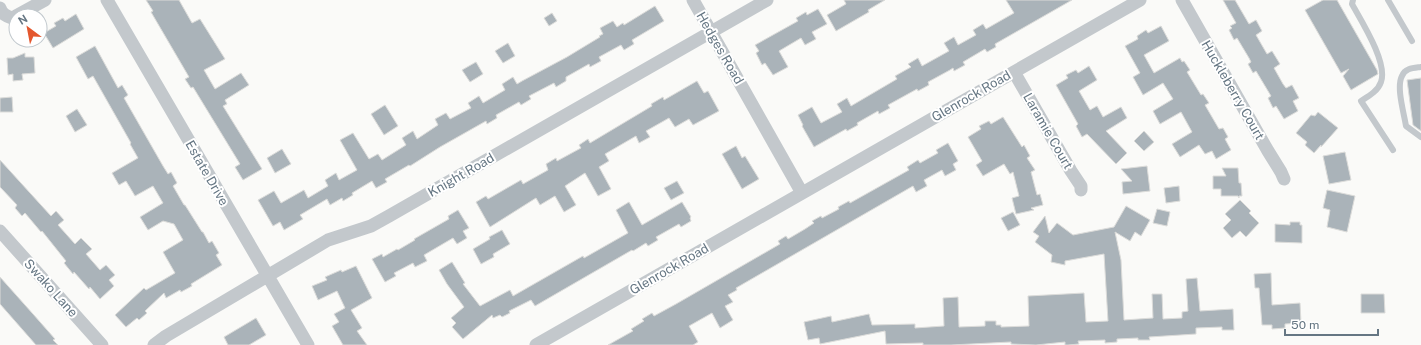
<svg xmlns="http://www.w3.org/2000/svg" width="1421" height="345" viewBox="0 0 1421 345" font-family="'Public Sans',sans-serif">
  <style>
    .building { fill: #aab3b9; stroke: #dcdcda }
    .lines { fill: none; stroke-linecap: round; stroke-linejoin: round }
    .service { stroke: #c3c8cc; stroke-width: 6 }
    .minor { stroke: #c3c8cc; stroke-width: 13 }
    .labels { text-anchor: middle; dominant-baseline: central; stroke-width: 4; stroke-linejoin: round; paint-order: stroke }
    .street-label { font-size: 13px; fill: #657683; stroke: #fff }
  </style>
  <rect width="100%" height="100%" fill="#fafaf8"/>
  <path class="building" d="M146 0H179L192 23 200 19 225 59 204 70 215 89 241 73 249 85 225 100 227 104 223 106 262 169 243 180 235 167 240 164 193 87 191 88 185 79 189 77 151 12 153 11Z
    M844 0H885L868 10 869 12 836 31 827 15 846 4Z
    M1006 0H1072L995 44 996 47 987 52 985 49 963 62 965 65 954 71 953 68 950 70 928 82 929 85 918 91 917 89 888 105 890 108 879 114 878 111 857 123 858 125 847 131 846 129 814 147 802 126 803 125 798 115 812 107 821 123 842 112 837 104 847 98 851 106 897 79 895 76 911 67 908 64 918 58 922 66 949 51 944 43 954 37 958 45 976 35 973 30 983 24 986 29 1014 13Z
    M1223 0H1235L1249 24 1256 20 1262 31 1256 35 1267 54 1272 51 1280 64 1274 68 1283 84 1286 88 1292 85 1299 98 1293 101 1298 111 1284 119 1276 106 1273 108 1268 98 1271 96 1256 71 1253 73 1248 64 1251 62 1249 58 1237 38 1234 40 1229 30 1232 28 1230 26 1236 23Z
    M1323 0H1337L1377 70 1378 74 1351 90 1343 76 1349 69 1341 73 1305 10Z
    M655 6 664 21 632 40 634 44 624 50 621 45 599 57 601 61 590 67 589 64 566 77V81L556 87 554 83 529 96 531 99 521 105 519 102 496 115 497 118 487 124 486 121 440 147 410 166 409 165 385 179 387 182 376 188 372 181 352 193 353 195 343 201 342 198 330 205 327 199 300 215 303 219 284 230 280 222 273 226 258 200 274 191 281 203 304 190 308 198 328 186 325 180 336 173 339 180 357 170 340 140 353 133 369 159 378 154 382 160 406 145 402 138 413 131 417 139 438 125 435 119 446 113 450 119 471 108 468 103 479 96 483 103 505 90 502 84 513 77 517 84 522 81 567 57 600 37 599 36 603 34 600 28 613 21 617 27 623 23 624 25Z
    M818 9 827 24 812 32 816 39 805 45 801 38 779 51 788 67 773 75 765 63 762 65 756 53 759 51 755 45 798 21 796 18 806 12 807 15Z
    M552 13 557 21 549 26 544 18Z
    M76 14 84 29 53 48 44 33 56 26 54 23 63 18 65 21Z
    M1161 26 1169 41 1144 55 1154 73 1180 58 1182 62 1184 61 1190 70 1187 72 1201 95 1203 94 1209 103 1205 105 1219 129 1223 128 1228 137 1225 139 1231 150 1216 159 1212 151 1205 154 1199 145 1180 157 1172 144 1192 132 1181 112 1160 124 1153 111 1173 99 1163 83 1143 95 1133 77 1140 73 1125 46 1138 39 1137 36 1146 30 1148 33Z
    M508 43 515 56 503 63 495 51Z
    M95 46 118 88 122 85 128 95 124 98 163 166 168 174 171 172 177 183 173 186 184 205H185L202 232H203L209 243 212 241 219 253 216 255 222 265 191 284 192 286 181 292 180 290 166 298 164 293 145 311 147 313 139 320 137 318 126 327 115 315 144 288 146 290 175 273 163 252 183 240 174 224 163 221 148 230 140 217 163 203 153 186 135 196 126 181 119 185 112 173 138 158 130 144 131 143 93 76 88 79 76 57Z
    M25 53V57H34L35 73 22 74 23 80 13 81V74L8 75 7 58H13Z
    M476 62 483 74 470 82 462 70Z
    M1089 66 1097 80 1079 91 1090 110 1097 106 1103 117 1121 107 1127 118 1106 131 1127 153 1116 164 1087 134 1082 137 1076 126 1078 124 1056 85 1068 78 1066 75 1076 70 1078 73Z
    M1421 78V131L1413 125 1407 80Z
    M697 81 704 93 708 91 719 111 693 125 689 119 675 127 669 118 646 131 650 137 639 143 636 136 605 154 609 161 599 167 611 189 598 196 585 173 565 186 576 205 564 212 555 196 540 205 536 198 490 227 476 202 486 196 488 199 521 180 523 184 548 170 546 164 556 158 557 161 581 148 579 145 588 139 590 143 652 106 651 104 663 97 664 100Z
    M12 97 13 112H0V98Z
    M385 105 398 126 384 135 371 114Z
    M77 109 87 125 75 132 66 116Z
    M1318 112 1338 128 1321 147V145L1314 153 1305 145 1307 142 1296 133 1311 115 1315 116Z
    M1003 117 1022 147 1024 145 1030 156 1027 158 1035 170 1031 172 1037 195 1040 194 1043 205 1031 208 1034 210 1016 214 1012 198 1019 196 1013 172 1010 174 1004 164 983 176 976 165 982 161 968 137 981 129 979 126 989 121 991 124Z
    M1144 131 1154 142 1144 151 1134 141Z
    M948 143 958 161 953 164 956 170 945 176 942 170 924 180 927 186 916 192 913 186 736 288 737 290 728 295 733 302 725 306 733 320 720 328 712 313 689 326 698 342 693 345H608L633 331 631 329 644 321 642 319 652 313 654 316 676 304 780 244 778 241 786 236 788 239 805 229 814 223 812 221 821 216 822 218 839 209 838 207 849 201 850 203 909 170 907 167 918 160 920 163 938 153 936 150Z
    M736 146 742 158 745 156 759 179 742 189 722 154Z
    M282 149 291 164 275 173 267 158Z
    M1345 152 1351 180 1329 184 1323 156Z
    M0 160 51 216 56 211 64 220 58 225 75 244 81 238 92 249 86 254 100 270 106 265 115 275 109 280 114 286 100 299 90 287 89 289 74 272 73 274 64 263 66 261 42 231 41 232 25 213 22 216 15 208 17 205 0 187Z
    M1147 166 1150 191 1123 194 1122 182 1132 181 1121 169Z
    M1222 168H1238L1239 183H1241L1242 196H1239V198L1238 196H1221V189H1213V176H1226Z
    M677 181 684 193 671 200 664 188Z
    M1179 186 1180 201 1166 203 1164 188Z
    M1327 190 1355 196 1347 232 1327 227 1330 210 1323 208Z
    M1240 200 1251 211 1249 213 1259 223 1246 237 1240 231 1232 238 1223 228 1231 220 1225 214Z
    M629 202 642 225 682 202 691 217 690 218 691 221 681 227 679 224 656 237 658 240 648 246 646 243 633 251 632 250 535 306 531 300 509 311 510 313 502 317 500 315 493 318 492 315 463 339 452 327 456 323 451 318 464 307 447 284 439 270 452 262 465 283 463 284 480 306 510 290 513 296 583 256 584 258 628 233 616 210Z
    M1126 206 1150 220 1141 236 1135 232 1130 241 1115 232 1121 260 1124 320 1153 318 1152 294H1162L1163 319 1182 318V312L1188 311 1186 279 1197 278 1200 311 1233 309 1234 330H1222V327L1196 328V334L1149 337 1150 340H1138V338L1117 339V342L1105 343V340L1078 341 1079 344 1068 345H1065V342L1036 345 1011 344V342L951 345H923V343L886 344 885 331 820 344 819 338 808 340 804 322 831 316 832 322 869 314 872 325 915 324V328L944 326 943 298 958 297 959 327 985 326V321H996V325H1001V327L1029 326 1028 296 1084 293 1086 322 1108 321 1104 254 1065 261V265L1051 262 1052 255 1035 242 1039 236 1033 232 1045 216 1049 233 1057 223 1073 235 1114 227Z
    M1157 209 1170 212 1167 226 1153 223Z
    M458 210 469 228 463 231 467 238 457 244 453 238 424 255 427 261 415 267 413 263 394 273 396 276 385 282 372 259 382 254 383 257 397 249 398 250 415 240 414 239 449 219 448 216Z
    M1013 212 1020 225 1008 231 1001 218Z
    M1290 222H1300V225H1302V243L1275 242V224L1290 225Z
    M502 230 510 244 493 254 494 257 481 264 473 249 490 239 489 237Z
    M356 266 372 298 351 310 362 328 357 331 367 345H343L332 326 339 322 334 314 345 308 337 291 318 300 312 286 327 280 325 277 341 270 342 272Z
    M1271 273 1272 305 1300 303 1301 323 1285 324V328L1272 329V325H1262L1259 288H1255L1254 274Z
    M0 277 33 314 55 339 53 340 58 345H36L0 304Z
    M1361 294H1384L1385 313H1361Z
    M256 318 266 335 249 345H228L224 337Z"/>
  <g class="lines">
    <path class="service" d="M1353 0 1352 4C1362 22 1388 63 1381 82 1378 91 1369 96 1361 101L1393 150
      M1388 0 1412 41
      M1421 67C1414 68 1405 68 1402 76 1396 87 1404 113 1406 126L1421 137"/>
    <path class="minor" d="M107 0 308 345
      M693 0 802 193
      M1182 0 1268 151 1281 172 1284 179
      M0 8C2 14 6 16 12 18L16 16
      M16 16 45 0
      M1014 72 1071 171 1081 186V190
      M0 231 102 345
      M154 345 166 336 328 240 371 226 389 216 767 0
      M536 345 1140 0"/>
  </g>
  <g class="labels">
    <g class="street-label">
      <text transform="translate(720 48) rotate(60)">Hedges Road</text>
      <text transform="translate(1233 90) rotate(60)">Huckleberry Court</text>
      <text transform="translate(971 96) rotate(-30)">Glenrock Road</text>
      <text transform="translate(1048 131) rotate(60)">Laramie Court</text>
      <text transform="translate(207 173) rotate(60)">Estate Drive</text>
      <text transform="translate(461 175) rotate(-30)">Knight Road</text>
      <text transform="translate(669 269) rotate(-30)">Glenrock Road</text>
      <text transform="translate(51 288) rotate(48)">Swako Lane</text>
    </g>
  </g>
  <g transform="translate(28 28) rotate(328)"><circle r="19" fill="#ffffff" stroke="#c1c8cd"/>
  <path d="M0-3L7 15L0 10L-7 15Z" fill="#e4572e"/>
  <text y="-6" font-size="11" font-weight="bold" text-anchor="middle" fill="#657683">N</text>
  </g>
  <path d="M1285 329v6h93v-6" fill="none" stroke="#657683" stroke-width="2"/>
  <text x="1291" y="329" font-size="12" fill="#657683" stroke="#ffffff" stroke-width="3" paint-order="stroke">50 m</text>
</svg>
